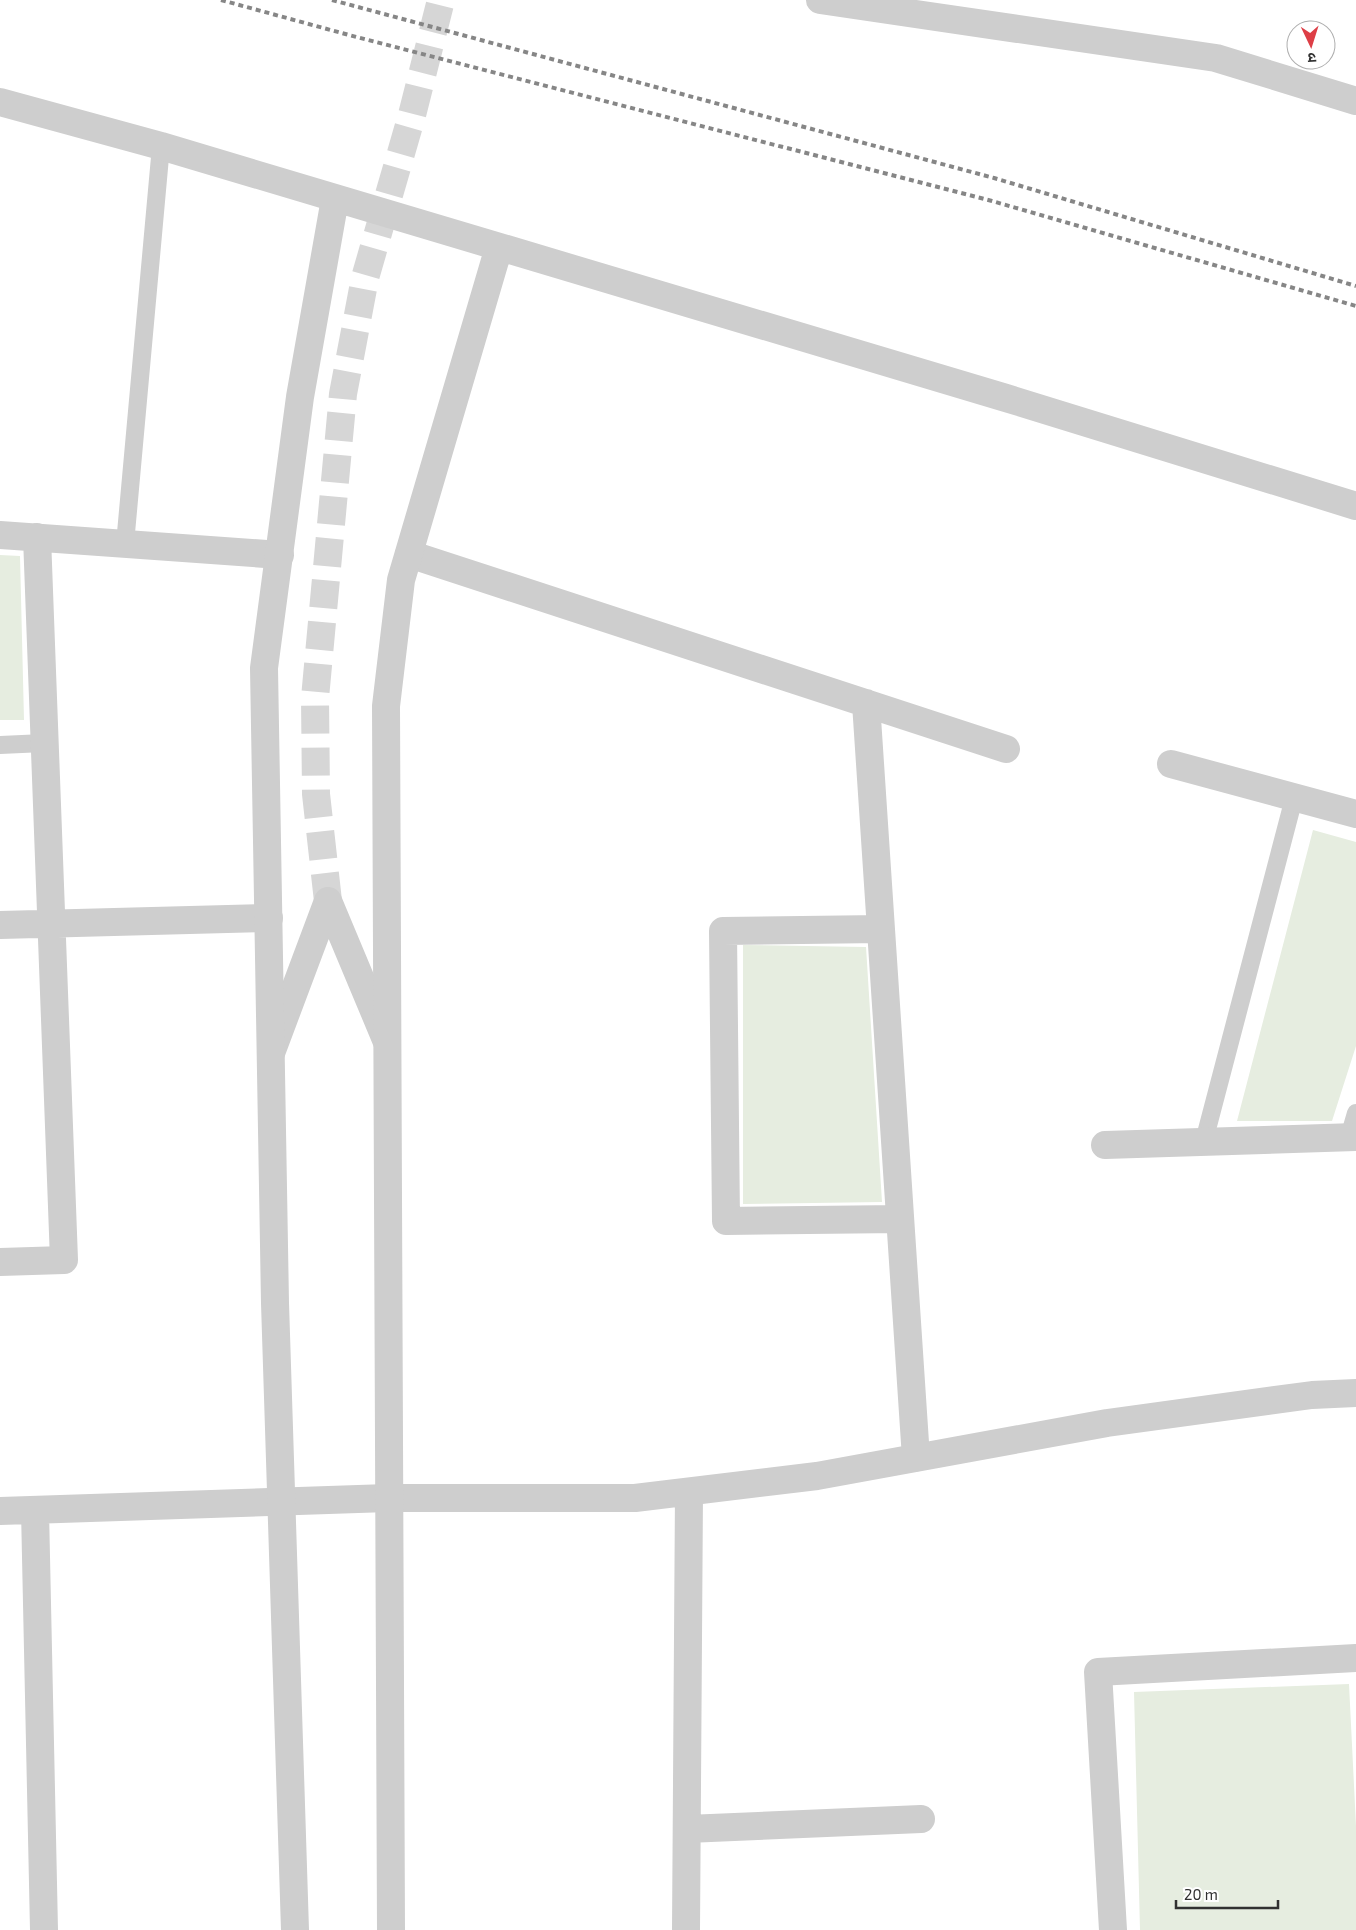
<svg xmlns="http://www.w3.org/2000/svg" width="1356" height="1930" viewBox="0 0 1356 1930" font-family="'Exo 2','Noto Sans Devanagari',sans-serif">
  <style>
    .park { fill: #e6ede0 }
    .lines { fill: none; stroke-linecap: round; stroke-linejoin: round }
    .minor-tunnel { stroke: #d6d6d6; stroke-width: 28; stroke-dasharray: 28 14; stroke-linecap: butt }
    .service { stroke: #cecece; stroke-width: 18 }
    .minor { stroke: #cecece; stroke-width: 28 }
    .tertiary { stroke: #cecece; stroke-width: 28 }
    .rail { stroke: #868686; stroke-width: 4; stroke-dasharray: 5 4; stroke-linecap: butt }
  </style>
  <rect width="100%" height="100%" fill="#fff"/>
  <path class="park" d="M0 555 20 556 24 720H0Z
    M1313 830 1356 842V1046L1332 1121H1237Z
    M743 945 866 947 882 1202 743 1204Z
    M1349 1684 1356 1826V1930H1140L1134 1692Z"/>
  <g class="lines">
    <path class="minor-tunnel" d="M328 901 316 794 315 698 343 394 365 278 412 115 441 0"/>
    <path class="service" d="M125 544 161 146
      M0 745 44 743
      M1349 1137 1356 1113
      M1204 1141 1294 798"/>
    <path class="minor" d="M0 535 280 555
      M409 554 1006 749
      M866 703 916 1458
      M1171 764 1356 814
      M328 901 387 1042
      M0 925 269 918
      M881 929 723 931 726 1221 900 1219
      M271 1053 328 901
      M1105 1145 1356 1137
      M0 1262 64 1260 37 537
      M35 1510 44 1930
      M0 1511 388 1498H635L817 1476 1107 1423 1312 1395 1356 1393
      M687 1829 921 1819
      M686 1930 689 1492
      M1113 1930 1098 1672 1356 1658"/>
    <path class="tertiary" d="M820 0 1216 58 1356 101
      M0 102 161 146 1006 398 1356 506
      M295 1930 275 1303 264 668 300 397 335 199
      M391 1930 386 706 401 580 499 247"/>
    <path class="rail" d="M221 0 349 35 992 201 1356 306
      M332 0 994 178 1356 286"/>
  </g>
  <g transform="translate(1311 45) rotate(176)"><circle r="24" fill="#ffffff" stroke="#adadad"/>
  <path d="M0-4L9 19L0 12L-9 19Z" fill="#dd3e46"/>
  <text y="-8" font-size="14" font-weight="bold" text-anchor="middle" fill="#313131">उ</text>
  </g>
  <path d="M1176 1900v8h102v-8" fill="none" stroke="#313131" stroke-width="2.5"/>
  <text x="1184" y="1900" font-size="15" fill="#313131" stroke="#ffffff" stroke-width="4" paint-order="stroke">20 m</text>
</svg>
